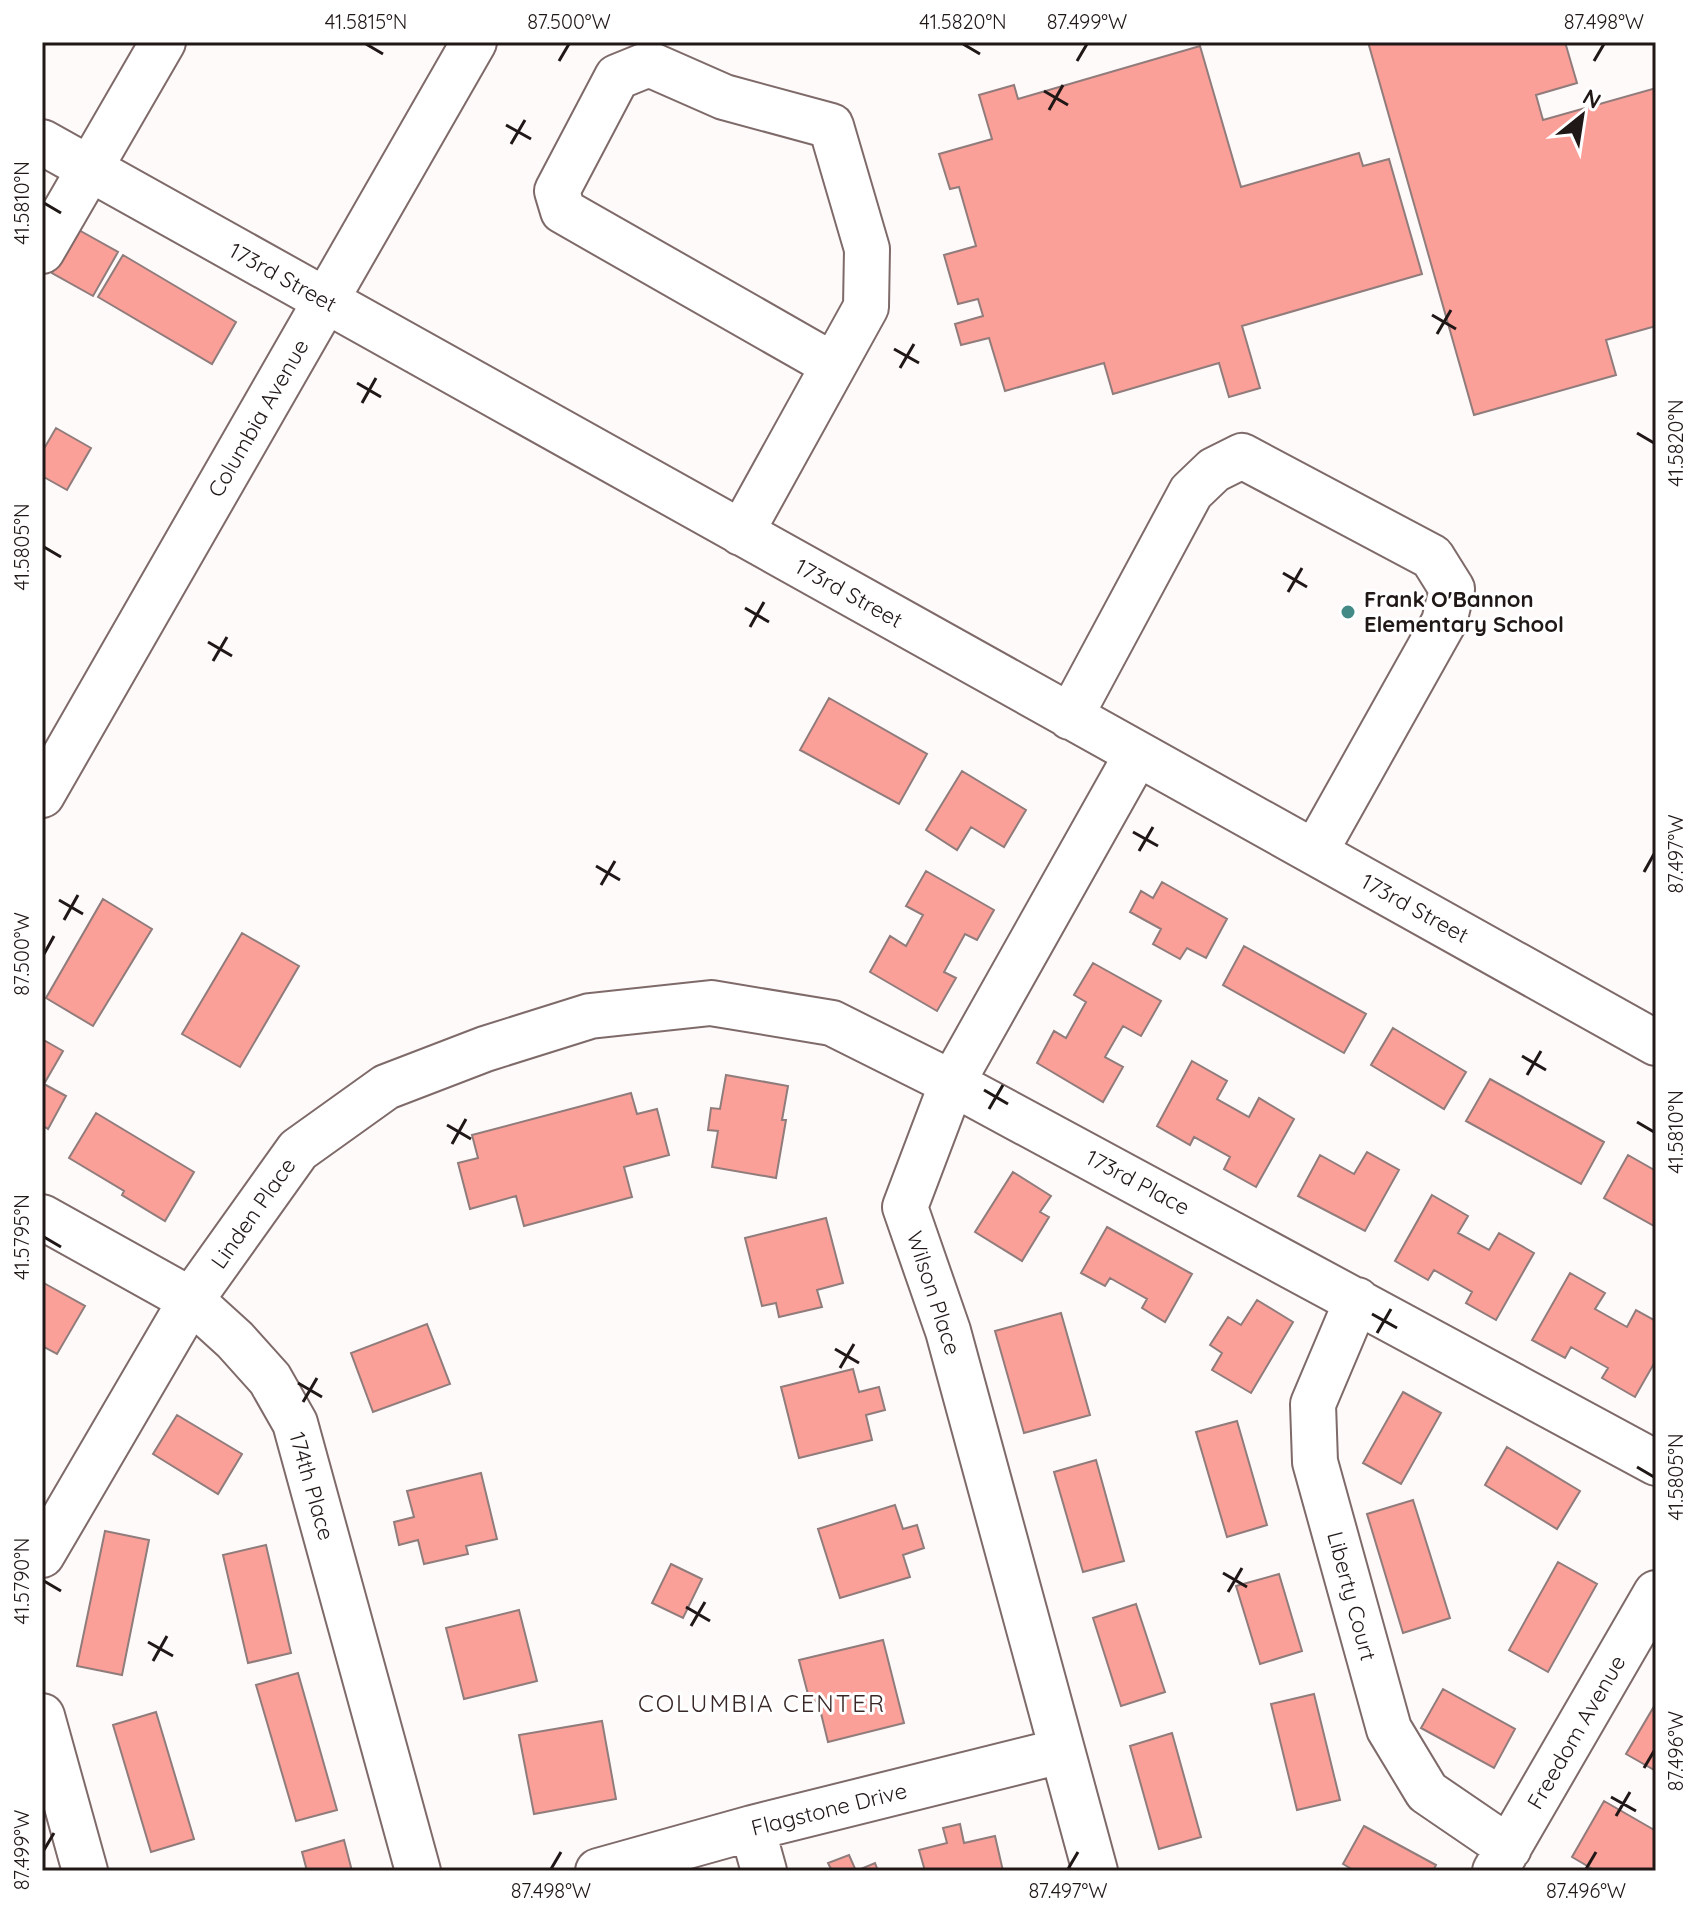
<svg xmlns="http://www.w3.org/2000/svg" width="1698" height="1913" viewBox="0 0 1698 1913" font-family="Quicksand,sans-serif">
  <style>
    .building { fill: #fb9f99; stroke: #907c7b; stroke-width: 2 }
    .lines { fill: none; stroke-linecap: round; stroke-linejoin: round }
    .minor-casing { stroke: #7e6a69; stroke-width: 48 }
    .minor { stroke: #fff; stroke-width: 44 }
    .ticks { fill: none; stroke: #201817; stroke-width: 3 }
    .poi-dot { fill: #438a87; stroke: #fff; stroke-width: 3 }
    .labels { text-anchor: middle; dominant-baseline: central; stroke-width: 6; stroke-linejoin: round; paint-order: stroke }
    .street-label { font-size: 22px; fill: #201817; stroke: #fff }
    .poi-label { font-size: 22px; font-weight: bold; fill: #201817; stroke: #fff; text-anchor: start }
    .neighbourhood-label { font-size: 24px; letter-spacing: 2px; fill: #382726; stroke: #fff }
    .neatline { fill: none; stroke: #201817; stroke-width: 3 }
    .ticks-label { font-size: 20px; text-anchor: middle; fill: #201817 }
  </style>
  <rect width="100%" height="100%" fill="#fffafa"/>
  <path class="building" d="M1368 42H1565L1577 83 1536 95 1543 120 1656 88V326L1606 340 1616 375 1474 415Z
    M1200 46 1241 187 1359 153 1363 166 1389 159 1422 274 1242 326 1260 388 1229 397 1219 363 1113 394 1104 363 1005 391 989 338 961 345 955 324 983 316 978 299 958 304 944 255 976 246 959 187 950 189 939 154 992 139 979 95 1014 85 1018 99Z
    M77 229 118 252 93 296 52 273Z
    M123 255 236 322 212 364 98 297Z
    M56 428 91 448 67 490 42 476V452Z
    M829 698 927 754 899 804 800 750Z
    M962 771 1026 810 1004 847 971 827 957 850 926 830Z
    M926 871 994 910 977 940 965 934 944 972 956 978 937 1011 870 972 890 936 906 946 923 915 906 906Z
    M1162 882 1227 919 1206 958 1187 948 1180 959 1153 944 1161 929 1130 912 1141 891 1153 898Z
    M103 899 152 929 93 1026 46 998Z
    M242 933 299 966 240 1067 182 1034Z
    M1244 946 1366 1014 1344 1053 1223 985Z
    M1093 963 1161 1001 1141 1036 1123 1026 1105 1057 1123 1067 1103 1102 1037 1063 1054 1031 1066 1038 1086 1002 1074 995Z
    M1393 1028 1466 1072 1444 1109 1371 1065Z
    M42 1039 63 1051 44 1084 66 1096 48 1129 42 1125Z
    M1192 1061 1227 1081 1217 1099 1249 1117 1259 1098 1294 1119 1256 1187 1224 1169 1230 1157 1194 1137 1190 1145 1157 1126Z
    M726 1075 788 1086 782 1120H786L776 1178 712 1167 718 1131 708 1130 711 1108 720 1109Z
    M1490 1079 1604 1142 1581 1184 1466 1121Z
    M631 1093 637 1114 657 1109 669 1155 624 1167 632 1197 524 1226 516 1196 470 1209 458 1163 478 1158 472 1135Z
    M96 1113 194 1172 165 1221 122 1195 124 1191 69 1158Z
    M1367 1152 1399 1170 1365 1231 1298 1196 1320 1155 1354 1174Z
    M1628 1155 1656 1171V1227L1604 1198Z
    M1013 1172 1051 1196 1040 1212 1049 1217 1022 1261 975 1232Z
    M1432 1195 1468 1216 1458 1233 1489 1250 1499 1233 1534 1253 1496 1320 1466 1303 1472 1292 1434 1270 1428 1280 1395 1261Z
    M826 1218 843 1283 817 1290 822 1307 779 1317 776 1303 762 1306 745 1238Z
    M1107 1227 1192 1274 1165 1322 1142 1308 1147 1299 1110 1278 1105 1286 1081 1273Z
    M1570 1273 1605 1293 1595 1309 1627 1327 1636 1310 1656 1321V1360L1635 1397 1602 1378 1608 1368 1571 1347 1565 1358 1532 1340Z
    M42 1282 85 1306 57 1354 42 1346Z
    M1257 1300 1293 1322 1251 1393 1212 1370 1222 1353 1210 1345 1228 1317 1241 1325Z
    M1061 1313 1090 1415 1024 1433 995 1331Z
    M427 1324 450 1384 373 1412 351 1353Z
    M853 1369 859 1392 879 1387 885 1410 866 1415 872 1440 799 1458 781 1387Z
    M1403 1392 1441 1413 1401 1484 1363 1463Z
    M177 1415 242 1454 218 1494 153 1454Z
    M1237 1421 1267 1525 1227 1537 1196 1432Z
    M1507 1447 1580 1491 1557 1529 1485 1485Z
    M1096 1460 1124 1561 1083 1572 1054 1472Z
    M481 1473 497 1539 466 1546 468 1554 424 1564 418 1540 399 1545 394 1522 414 1517 407 1491Z
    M1413 1500 1450 1618 1403 1633 1367 1514Z
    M895 1505 903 1529 917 1525 924 1548 903 1555 910 1577 840 1598 818 1529Z
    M105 1531 149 1540 122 1675 77 1666Z
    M266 1545 291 1653 248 1663 223 1555Z
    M1558 1562 1597 1584 1548 1672 1509 1650Z
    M671 1564 702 1579 683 1618 652 1603Z
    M1279 1574 1302 1651 1260 1664 1236 1586Z
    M1136 1604 1165 1692 1121 1706 1093 1618Z
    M519 1610 537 1681 464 1699 446 1628Z
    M883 1640 904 1723 828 1742 818 1701 810 1702 799 1660Z
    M298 1673 337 1810 296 1821 256 1685Z
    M1443 1689 1515 1729 1494 1768 1421 1728Z
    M1314 1694 1340 1800 1297 1810 1271 1704Z
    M1656 1703V1771L1626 1754Z
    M156 1712 194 1839 151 1852 113 1725Z
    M602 1721 616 1799 534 1814 519 1735Z
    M1172 1733 1201 1837 1159 1849 1130 1746Z
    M1604 1801 1656 1831V1871H1596L1572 1857Z
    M960 1824 964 1843 995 1836 1003 1871H925L919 1850 947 1843 943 1828Z
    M1364 1826 1436 1865 1433 1871H1355L1343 1864Z
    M344 1840 352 1871H307L302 1852Z
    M849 1855 856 1871 875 1863 878 1871H832L828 1863Z"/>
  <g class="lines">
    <g class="minor-casing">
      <path id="minor" d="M42 142 1656 1043
        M42 251 163 42
        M741 533 866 307 867 249 831 126 724 97 649 64 617 77 557 191 563 211 833 365
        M1070 717 1191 492 1214 470 1242 456 1432 557 1452 589 1444 622 1315 852
        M42 795 474 42
        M42 1217 191 1300 235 1340 270 1379 295 1423 418 1871
        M1357 1300 1313 1404 1315 1462 1389 1729 1427 1792 1509 1848
        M42 1555 191 1300 298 1150 386 1087 485 1049 590 1016 711 1003 832 1023 952 1083 1656 1463
        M42 1716 85 1871
        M752 1828 764 1871
        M598 1871 752 1828 1061 1751
        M1095 1871 948 1331 905 1207 952 1083 1137 754
        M1495 1871 1656 1593"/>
    </g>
    <use href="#minor" class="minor"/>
  </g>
  <path class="ticks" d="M366 44 383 54M963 44 980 54M559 61 569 44M1077 61 1087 44M1594 61 1604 44M1044 91 1068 105M1049 110 1063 85M506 125 531 139M511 144 525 120M44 203 61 213M1432 315 1456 329M1437 334 1451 310M894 349 919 363M900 368 914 344M357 383 381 397M362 403 376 378M1637 433 1654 443M44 547 61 557M1283 573 1307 587M1288 592 1302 568M745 608 769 622M750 627 764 602M208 642 232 656M213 661 227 637M1133 832 1158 846M1139 851 1153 827M596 866 620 880M1644 872 1654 854M601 885 615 861M59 900 83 914M64 920 78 895M44 954 54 936M1522 1056 1546 1070M1527 1075 1541 1051M984 1090 1008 1104M989 1109 1003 1085M1637 1122 1654 1132M447 1125 471 1139M452 1144 466 1119M44 1237 61 1247M1372 1314 1397 1328M1377 1333 1391 1309M835 1349 859 1363M840 1368 854 1344M298 1383 322 1397M303 1402 317 1378M1637 1467 1654 1477M1223 1573 1247 1587M44 1581 61 1591M1228 1592 1242 1568M686 1607 710 1621M691 1626 705 1602M148 1642 173 1656M153 1661 167 1636M1644 1768 1654 1751M1611 1797 1636 1811M1616 1816 1630 1792M44 1850 54 1833M551 1869 561 1852M1068 1869 1078 1852M1586 1869 1596 1852"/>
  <circle class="poi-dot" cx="1348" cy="612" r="8"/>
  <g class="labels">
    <g class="street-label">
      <text transform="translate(283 277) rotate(29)">173rd Street</text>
      <text transform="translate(258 418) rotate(-60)">Columbia Avenue</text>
      <text transform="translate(849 593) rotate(29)">173rd Street</text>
      <text transform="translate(1415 908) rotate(29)">173rd Street</text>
      <text transform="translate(1138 1182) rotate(28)">173rd Place</text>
      <text transform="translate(253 1213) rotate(-55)">Linden Place</text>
      <text transform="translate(934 1293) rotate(72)">Wilson Place</text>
      <text transform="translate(312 1486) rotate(74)">174th Place</text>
      <text transform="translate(1352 1596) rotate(75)">Liberty Court</text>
      <text transform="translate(1576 1732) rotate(-60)">Freedom Avenue</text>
      <text transform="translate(829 1809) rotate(-14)">Flagstone Drive</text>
    </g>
    <g class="poi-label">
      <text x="1364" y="599">Frank O'Bannon<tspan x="1364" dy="25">Elementary School</tspan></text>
    </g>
    <g class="neighbourhood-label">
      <text x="762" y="1703">COLUMBIA CENTER</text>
    </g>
  </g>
  <rect width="1698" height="1913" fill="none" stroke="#ffffff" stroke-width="88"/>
  <g transform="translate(1582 116) rotate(30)" stroke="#ffffff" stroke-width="6" paint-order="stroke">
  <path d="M0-6L14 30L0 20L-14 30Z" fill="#201817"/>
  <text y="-12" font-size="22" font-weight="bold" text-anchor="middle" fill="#201817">N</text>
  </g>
  <rect x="44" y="44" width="1610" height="1825" class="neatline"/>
  <g class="ticks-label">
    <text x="366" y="29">41.5815°N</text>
    <text x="569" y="29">87.500°W</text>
    <text x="963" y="29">41.5820°N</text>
    <text x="1087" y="29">87.499°W</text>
    <text x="1604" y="29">87.498°W</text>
    <text transform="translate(22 203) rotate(-90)" y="7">41.5810°N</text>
    <text transform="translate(1676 443) rotate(-90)" y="7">41.5820°N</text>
    <text transform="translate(22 547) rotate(-90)" y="7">41.5805°N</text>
    <text transform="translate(1676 854) rotate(-90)" y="7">87.497°W</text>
    <text transform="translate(22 954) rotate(-90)" y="7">87.500°W</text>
    <text transform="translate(1676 1132) rotate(-90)" y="7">41.5810°N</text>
    <text transform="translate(22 1237) rotate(-90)" y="7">41.5795°N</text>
    <text transform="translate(1676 1477) rotate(-90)" y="7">41.5805°N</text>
    <text transform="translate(22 1581) rotate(-90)" y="7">41.5790°N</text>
    <text transform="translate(1676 1751) rotate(-90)" y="7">87.496°W</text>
    <text transform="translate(22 1850) rotate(-90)" y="7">87.499°W</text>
    <text x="551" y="1898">87.498°W</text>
    <text x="1068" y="1898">87.497°W</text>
    <text x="1586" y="1898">87.496°W</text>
  </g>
</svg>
